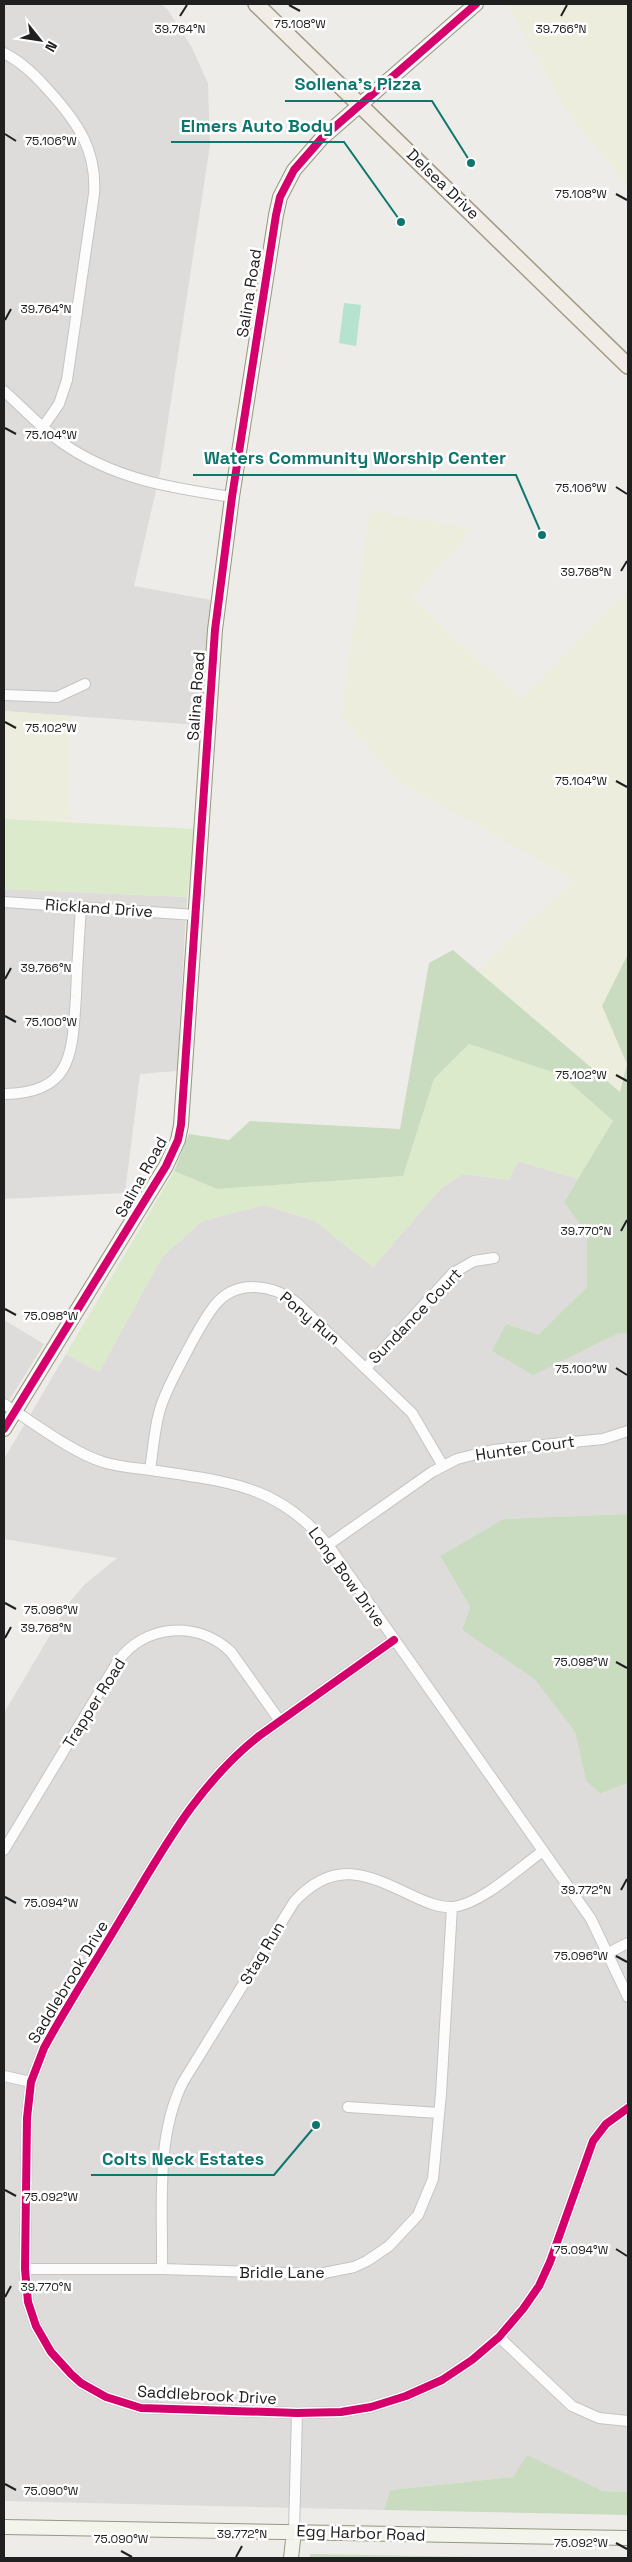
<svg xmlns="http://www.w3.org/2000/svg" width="632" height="2562" viewBox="0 0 632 2562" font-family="'Space Grotesk',sans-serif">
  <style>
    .residential { fill: #dddcda }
    .farmland { fill: #ededdd }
    .grass { fill: #dbeaca }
    .forest { fill: #cadcc0 }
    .pitch { fill: #b6e3cf }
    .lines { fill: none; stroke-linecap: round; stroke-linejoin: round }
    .street-casing { stroke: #c5c4c3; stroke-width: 12 }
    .secondary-casing { stroke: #979782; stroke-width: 16 }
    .primary-casing { stroke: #a49986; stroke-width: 18 }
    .street { stroke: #fcfcfc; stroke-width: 10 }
    .secondary { stroke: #f3f4ec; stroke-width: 14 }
    .primary { stroke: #f1ece6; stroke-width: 15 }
    .cycleway-casing { stroke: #fff; stroke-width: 11 }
    .cycleway { stroke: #d6006c; stroke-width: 8 }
    .ticks { fill: none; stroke: #202020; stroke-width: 2 }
    .labels { text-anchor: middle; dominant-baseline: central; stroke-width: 5; stroke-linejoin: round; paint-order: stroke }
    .street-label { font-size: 16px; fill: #202020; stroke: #fff }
    .ticks-label { font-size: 12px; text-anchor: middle; fill: #202020; stroke: #fff; stroke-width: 5; stroke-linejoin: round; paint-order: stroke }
    .leader { fill: none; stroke: #0f766e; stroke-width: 2 }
    .callout-dot { fill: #0f766e; stroke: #fff; stroke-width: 2 }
    .callout-label { font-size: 18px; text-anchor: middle; font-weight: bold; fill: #0f766e; stroke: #fff; stroke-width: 5; stroke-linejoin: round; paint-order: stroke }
  </style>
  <rect width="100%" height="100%" fill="#eeece9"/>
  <path class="residential" d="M4 4H161L168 10 191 46 208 83 210 145 160 473 134 586 211 600 199 725 4 711Z
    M4 889 187 897 177 1071 140 1074 125 1193 4 1199Z
    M518 1161 578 1179 564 1202 587 1235V1287L538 1335 492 1351 619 1333 628 1334V1514L503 1519 440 1556 470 1607 462 1630 534 1679 575 1732 586 1781 600 1794 628 1783V2492L603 2491 527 2456 513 2477 390 2490 384 2510 4 2501V1713L69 1603 84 1585 117 1558 4 1539V1459L66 1354 99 1372 162 1257 202 1221 264 1205 315 1221 373 1267 441 1188 463 1174 509 1180Z
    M4 1320 44 1344 4 1409Z"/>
  <path class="farmland" d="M507 4H628V187L565 110Z
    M370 510 473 529 412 597 521 699 628 590V954L602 1006 627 1064 620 1093 577 1054 476 972 574 880 396 780 341 717Z
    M4 711 72 716 67 745 71 822 4 819Z"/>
  <path class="grass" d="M4 819 196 829 187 897 4 889Z
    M469 1044 561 1075 613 1121 578 1179 518 1161 509 1180 463 1174 441 1188 373 1267 315 1221 265 1205 202 1221 162 1257 99 1372 66 1354 174 1171 217 1189 403 1176 434 1079Z"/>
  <path class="forest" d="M453 950 620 1092 627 1064 602 1006 628 954V1334L619 1333 533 1375 492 1351 506 1324 538 1335 587 1287V1235L564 1202 613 1121 561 1075 469 1044 434 1079 403 1176 217 1189 174 1171 189 1134 229 1140 250 1121 400 1129 429 963Z
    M628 1514V1783L600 1794 586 1781 575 1732 534 1679 462 1630 470 1607 440 1556 503 1519Z
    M527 2455 603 2491 628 2492V2515L384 2510 390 2490 513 2477Z
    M310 2554 532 2558H310Z"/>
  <path class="pitch" d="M344 303 361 305 356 346 339 343Z"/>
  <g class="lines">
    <g class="street-casing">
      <path id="street" d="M4 53C23 63 36 76 50 92 78 123 97 151 94 194L67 380 59 404 43 427
        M4 391C23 408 40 427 61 442 113 479 171 488 232 497
        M4 695 57 697 85 684
        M4 902 195 915
        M4 1094C74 1093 72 1052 76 996 77 966 79 937 81 907
        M366 1368 453 1273 474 1261 494 1258
        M4 1404C33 1422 71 1452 103 1462 118 1467 135 1468 151 1470 226 1482 276 1483 328 1545L591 1919 628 1997
        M150 1470C153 1451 154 1432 159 1413 164 1393 175 1375 184 1357 193 1340 203 1320 215 1305 237 1278 274 1285 297 1303L412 1413 443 1466
        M328 1545 432 1472 457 1459 493 1450 603 1439 628 1431
        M394 1640 259 1736C196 1786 163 1850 122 1917 96 1961 68 2004 44 2048L31 2082 27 2118 25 2269 28 2302 36 2326 51 2352 71 2374 81 2383 106 2397 141 2408 297 2413 341 2412 371 2407 406 2396 442 2380 472 2360 499 2337 523 2309 539 2286 550 2262 593 2141 606 2124 628 2108
        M4 1850 118 1661C146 1624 197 1620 231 1652L280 1721
        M608 1953 628 1943
        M4 2076 31 2082
        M348 2107 439 2113
        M25 2269H162L319 2274 354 2267 367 2261 389 2246 418 2215 433 2179 441 2094 452 1907
        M162 2269C163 2208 155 2138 183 2082L294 1902C334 1858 367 1874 413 1896 426 1902 439 1908 453 1907 481 1904 519 1868 543 1851
        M499 2337 572 2406 599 2418 628 2421
        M294 2531 297 2413"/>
    </g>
    <g class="secondary-casing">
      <path id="secondary" d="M4 1429 166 1166 178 1140 181 1125 215 630 232 497 276 215 280 197 294 170 322 138 476 4
        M4 2527 628 2538
        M291 2558 294 2531"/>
    </g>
    <g class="primary-casing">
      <path id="primary" d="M256 4 628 366"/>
    </g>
    <use href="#street" class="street"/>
    <use href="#secondary" class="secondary"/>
    <use href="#primary" class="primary"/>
    <g class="cycleway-casing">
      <path id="cycleway" d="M4 1429 166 1166 178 1140 181 1125 215 630 232 497 276 215 280 197 294 170 322 138 476 4
        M394 1640 259 1736C196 1786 163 1850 122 1917 96 1961 68 2004 44 2048L31 2082 27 2118 25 2269 28 2302 36 2326 51 2352 71 2374 81 2383 106 2397 141 2408 297 2413 341 2412 371 2407 406 2396 442 2380 472 2360 499 2337 523 2309 539 2286 550 2262 593 2141 606 2124 628 2108"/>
    </g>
    <use href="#cycleway" class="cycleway"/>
  </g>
  <path class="ticks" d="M289 5 300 11M180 16 187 5M561 16 567 5M5 134 16 141M616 194 627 200M5 320 11 309M5 428 16 434M616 487 627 494M621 571 627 561M5 722 16 728M616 781 627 787M5 979 11 968M5 1016 16 1022M616 1075 627 1081M621 1231 627 1220M5 1309 16 1315M616 1368 627 1375M5 1603 16 1609M5 1638 11 1627M616 1662 627 1668M621 1890 627 1879M5 1897 16 1903M616 1956 627 1962M5 2190 16 2196M616 2249 627 2256M5 2297 11 2286M5 2484 16 2490M616 2543 627 2549M121 2551 132 2557M236 2557 242 2546"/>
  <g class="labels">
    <g class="street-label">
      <text transform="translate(443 184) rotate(44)">Delsea Drive</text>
      <text transform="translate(249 293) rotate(-81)">Salina Road</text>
      <text transform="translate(196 696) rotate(-86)">Salina Road</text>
      <text transform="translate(99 908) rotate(4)">Rickland Drive</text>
      <text transform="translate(141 1177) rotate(-61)">Salina Road</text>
      <text transform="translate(415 1316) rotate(-46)">Sundance Court</text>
      <text transform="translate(310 1318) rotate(40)">Pony Run</text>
      <text transform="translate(525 1448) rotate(-8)">Hunter Court</text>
      <text transform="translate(347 1577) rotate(54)">Long Bow Drive</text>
      <text transform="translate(94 1703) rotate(-58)">Trapper Road</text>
      <text transform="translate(262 1953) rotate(-59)">Stag Run</text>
      <text transform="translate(68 1982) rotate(-59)">Saddlebrook Drive</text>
      <text x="282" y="2272">Bridle Lane</text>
      <text transform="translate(207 2395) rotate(3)">Saddlebrook Drive</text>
      <text transform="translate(361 2533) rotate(2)">Egg Harbor Road</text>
    </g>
  </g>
  <g class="ticks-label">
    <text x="300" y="28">75.108°W</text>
    <text x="180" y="33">39.764°N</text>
    <text x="561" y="33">39.766°N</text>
    <text x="51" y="145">75.106°W</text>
    <text x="581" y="198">75.108°W</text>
    <text x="46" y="313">39.764°N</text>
    <text x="51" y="439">75.104°W</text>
    <text x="581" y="492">75.106°W</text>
    <text x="586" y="576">39.768°N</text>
    <text x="51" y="732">75.102°W</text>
    <text x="581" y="785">75.104°W</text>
    <text x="46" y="972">39.766°N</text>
    <text x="51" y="1026">75.100°W</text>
    <text x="581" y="1079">75.102°W</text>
    <text x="586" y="1235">39.770°N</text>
    <text x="51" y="1320">75.098°W</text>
    <text x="581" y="1373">75.100°W</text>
    <text x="51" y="1614">75.096°W</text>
    <text x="46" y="1632">39.768°N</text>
    <text x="581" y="1666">75.098°W</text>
    <text x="586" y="1894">39.772°N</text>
    <text x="51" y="1907">75.094°W</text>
    <text x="581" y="1960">75.096°W</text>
    <text x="51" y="2201">75.092°W</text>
    <text x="581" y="2254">75.094°W</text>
    <text x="46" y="2291">39.770°N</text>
    <text x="51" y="2495">75.090°W</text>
    <text x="242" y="2538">39.772°N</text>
    <text x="121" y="2543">75.090°W</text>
    <text x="581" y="2547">75.092°W</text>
  </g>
  <path class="leader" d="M471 163L432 101H285M401 222L344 142H171M542 535L516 475H193M316 2125L274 2175H91"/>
  <g class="callout-dot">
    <circle cx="471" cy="163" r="5"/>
    <circle cx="401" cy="222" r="5"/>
    <circle cx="542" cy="535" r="5"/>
    <circle cx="316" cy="2125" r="5"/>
  </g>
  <g class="callout-label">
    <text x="358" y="90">Sollena's Pizza</text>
    <text x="257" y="132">Elmers Auto Body</text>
    <text x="355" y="464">Waters Community Worship Center</text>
    <text x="183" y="2165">Colts Neck Estates</text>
  </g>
  <rect width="632" height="2562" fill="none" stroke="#202020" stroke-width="10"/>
  <g transform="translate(40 40) rotate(120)" stroke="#ffffff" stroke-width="4" paint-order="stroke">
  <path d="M0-4L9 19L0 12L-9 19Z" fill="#202020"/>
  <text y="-8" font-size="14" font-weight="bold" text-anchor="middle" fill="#202020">N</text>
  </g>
</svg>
